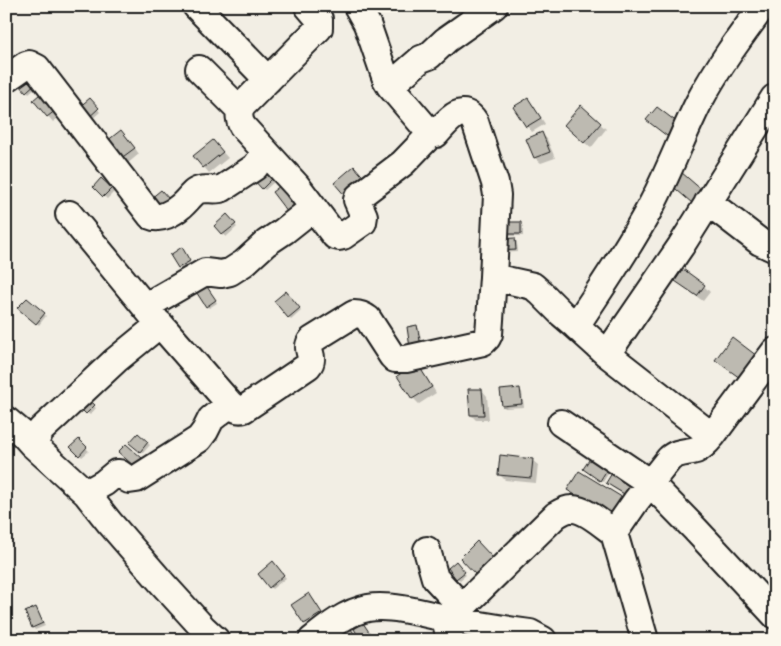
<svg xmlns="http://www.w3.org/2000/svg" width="781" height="646" viewBox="0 0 781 646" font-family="Mynerve,sans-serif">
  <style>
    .shadow { fill: #0003 }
    .building { fill: #bdbab1; stroke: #1c1c1c }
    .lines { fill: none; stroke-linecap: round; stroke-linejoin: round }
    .minor-casing { stroke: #1c1c1c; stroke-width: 30 }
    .minor { stroke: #fbf7ec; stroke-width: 26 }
  </style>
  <rect width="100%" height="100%" fill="#f2eee4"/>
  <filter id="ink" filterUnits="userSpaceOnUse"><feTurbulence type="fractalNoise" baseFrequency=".02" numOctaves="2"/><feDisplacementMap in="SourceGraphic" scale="10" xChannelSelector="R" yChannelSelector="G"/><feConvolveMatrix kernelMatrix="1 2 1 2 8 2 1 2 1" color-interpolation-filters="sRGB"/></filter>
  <g filter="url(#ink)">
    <path class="shadow" d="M15 77 41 83 29 93Z
      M52 96 65 112 53 122 48 116Z
      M528 99 533 105 545 124 532 132 527 126Z
      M90 100 100 112 91 120 80 109Z
      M581 107 606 129 591 148 571 131Z
      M121 132 127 137 139 154 127 164 121 158Z
      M542 134 547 139 555 158 541 163 535 158Z
      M218 147 228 158 209 173 195 156Z
      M262 170 274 182 265 190 253 178Z
      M101 180 114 192 107 199 94 187Z
      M227 216 237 227 226 237 216 226Z
      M505 223 520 224 523 226V236H507Z
      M515 239 517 242 518 252 501 253Z
      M184 251 191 264 181 270 179 267Z
      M683 271 704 286 710 292 703 301 682 286Z
      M204 282 217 303 209 308 207 306Z
      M286 293 301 311 291 320 275 302Z
      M27 299 46 316 39 325 19 308Z
      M417 326 419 329 423 348 408 328Z
      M416 365 422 370 436 393 419 404 413 398 399 376Z
      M482 390 487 396 489 420H476L471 415Z
      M520 390 522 392 524 407 505 408 503 406Z
      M84 397 96 408 90 415 78 404Z
      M138 435 150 445 143 453 131 443Z
      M79 441 89 451 82 457 72 447Z
      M591 458 610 471 603 482 587 472Z
      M532 460 538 465 536 483 505 480 499 474Z
      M607 482H634L632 500 613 488Z
      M6 532 13 543 6 547Z
      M275 565 286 578 272 589 270 587Z
      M458 565 466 575 460 580 457 578Z
      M309 595 314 600 326 619 311 629 305 623Z
      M38 611 45 626 35 630 33 627Z
      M365 627 373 638 370 640H363Z"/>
    <path class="building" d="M13 77 39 80 26 92Z
      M46 89 61 106 47 117 33 100Z
      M90 98 99 108 87 119 78 108Z
      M528 98 541 118 526 127 513 107Z
      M581 105 601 123 584 143 564 125Z
      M657 107 678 123 667 136 646 120Z
      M121 130 135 148 120 159 107 141Z
      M542 132 550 152 534 158 526 139Z
      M213 140 223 152 203 168 193 156Z
      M354 166 367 181 347 198 334 183Z
      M262 168 272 179 262 189 252 178Z
      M681 172 703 191 692 203 670 184Z
      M101 178 112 188 103 197 93 187Z
      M284 183 299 204 288 213 272 192Z
      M161 190 170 200 159 209 150 199Z
      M227 214 236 224 222 235 214 226Z
      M503 222H521V234H503Z
      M515 238 516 250 498 251 497 239Z
      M182 247 190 261 178 268 170 255Z
      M683 269 705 285 697 296 675 281Z
      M201 278 216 300 206 307 191 284Z
      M286 291 300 308 288 318 274 301Z
      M27 298 45 313 36 324 17 308Z
      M417 325 421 346 410 348 407 327Z
      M732 337 757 356 740 378 715 360Z
      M417 363 432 387 412 399 397 376Z
      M520 388 522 404 502 406 500 390Z
      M468 389H482L484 415H470Z
      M84 395 95 405 86 414 76 404Z
      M138 433 148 442 140 452 129 443Z
      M79 439 87 447 79 456 70 447Z
      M126 444 142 458 134 466 118 452Z
      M500 455 533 459 531 478 498 475Z
      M591 457 608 468 600 481 583 469Z
      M615 468 635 481 626 495 606 483Z
      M579 471 625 499 614 518 567 490Z
      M477 541 493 558 476 575 460 558Z
      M273 561 284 575 269 588 258 574Z
      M456 561 465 572 456 579 448 568Z
      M309 593 322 613 304 624 291 605Z
      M36 607 43 623 32 628 25 612Z
      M363 623 371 635 364 640H361L354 629Z
      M348 625 358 639V640H346L340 631Z"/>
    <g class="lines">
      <g class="minor-casing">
        <path id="minor" d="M196 6 268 80
          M308 6 319 19V28L242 106C238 113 239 122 244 128L297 186 335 236 339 237 343 236 363 222 364 216 357 200 358 197 403 163 431 134
          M357 6 367 24 386 79 390 86 431 134H436C447 122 462 101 475 122L495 183 497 195 493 277
          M199 69 240 110
          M6 79 26 65 29 64 37 68 151 216C160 220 173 213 181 206 186 202 190 196 195 192 203 186 214 192 223 188L255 167 266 152
          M390 86 421 59 429 56 446 40 494 6
          M708 202 760 242 775 249
          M69 214 156 320
          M146 306 205 272 221 274 230 272 244 263 266 243 284 231 313 208
          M576 326 607 354 712 436
          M607 354 681 246 774 98
          M6 420 24 435 32 444
          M561 423 650 483 695 529 775 615
          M86 493 104 483 116 473H119L129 480 136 479 199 439 205 431 211 419 230 404
          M614 533 645 640
          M427 550 435 578 462 607
          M216 640 203 628 162 583 109 522 86 493 32 444 37 438 41 430 116 360 160 324 230 404C235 408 237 411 244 409L308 366C317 356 303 350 312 340L354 314C360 314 363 315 368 319L392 356 395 359H406L483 342 487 338 489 334 493 277 533 286 541 293 562 314 576 326C602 286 629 248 651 206 669 172 682 136 699 102 717 68 740 37 763 6
          M312 640C328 627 347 612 368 608 389 604 423 613 444 618 472 624 501 629 530 633L543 640
          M450 640 445 618 462 607 556 515C561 512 566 509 571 509 585 508 603 525 614 533L636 501 669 459C677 451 686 453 696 450 703 447 708 441 712 436L775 351"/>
      </g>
      <use href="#minor" class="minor"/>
    </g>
  </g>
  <rect width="781" height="646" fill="none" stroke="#fbf7ec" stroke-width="25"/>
  <rect x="12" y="12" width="756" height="621" fill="none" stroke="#1c1c1c" stroke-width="2" filter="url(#ink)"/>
</svg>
